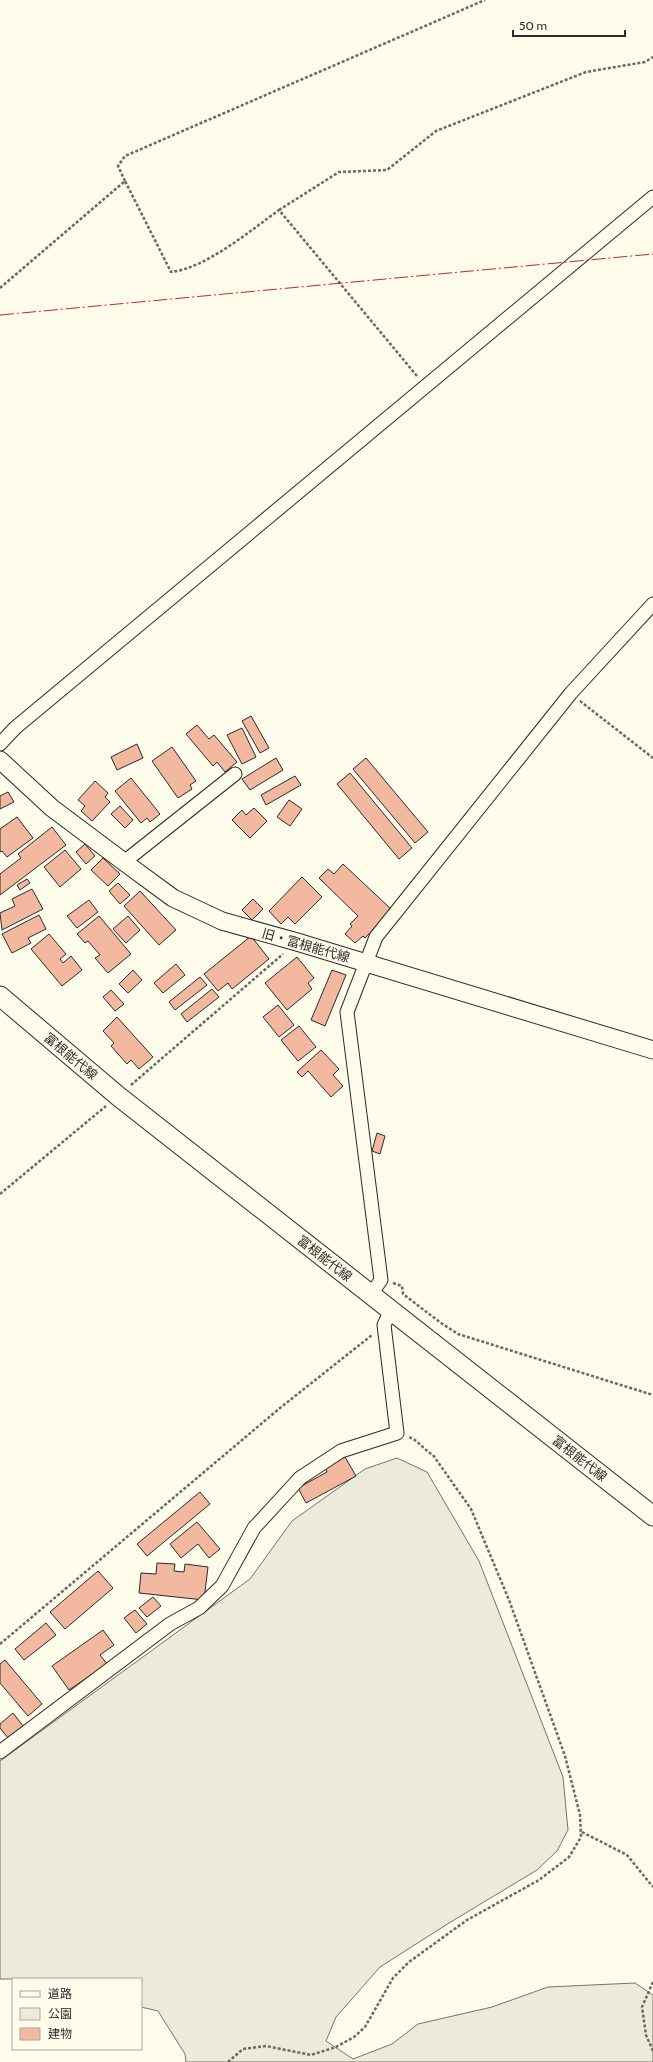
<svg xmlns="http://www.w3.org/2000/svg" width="653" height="2062" viewBox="0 0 653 2062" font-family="Cabin,'Noto Sans JP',sans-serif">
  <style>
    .green { fill: #ecebdb; stroke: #74746e }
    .building { fill: #f2b8a0; stroke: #2b2b2b }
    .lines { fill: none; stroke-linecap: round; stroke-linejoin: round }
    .minor-casing { stroke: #2b2b2b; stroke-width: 15 }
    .tertiary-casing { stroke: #2b2b2b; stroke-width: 19 }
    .secondary-casing { stroke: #2b2b2b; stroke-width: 21 }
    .path { stroke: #6a6964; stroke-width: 2.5; stroke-dasharray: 3 2; stroke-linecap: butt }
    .minor { stroke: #fdfbea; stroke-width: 13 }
    .tertiary { stroke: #fdfbea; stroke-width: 17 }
    .secondary { stroke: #fdfbea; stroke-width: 19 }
    .power { stroke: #c62828; stroke-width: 1; stroke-dasharray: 14 3 2 3; stroke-linecap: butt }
    .labels { text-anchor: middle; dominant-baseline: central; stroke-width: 3; stroke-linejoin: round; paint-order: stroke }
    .street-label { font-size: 13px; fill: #2b2b2b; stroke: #fdfbea }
  </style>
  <rect width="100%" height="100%" fill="#fdfbea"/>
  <path class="green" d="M397 1458 427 1472 479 1561 563 1777 568 1830 557 1851 537 1870 449 1923 380 1967 336 2017 326 2041 353 2059 392 2044 418 2024 492 2007 548 1987 635 1983 653 1995V2062H186L185 2054 158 2011 141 2007V1979H0V1761L250 1579 292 1521 365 1469Z"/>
  <path class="building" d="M251 716 269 748 260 753 242 721Z
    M197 725 209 739 214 735 237 762 225 772 217 762 213 766 186 734Z
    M242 728 256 757 242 764 227 735Z
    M137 744 143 758 117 770 111 757Z
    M172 747 196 781 190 785 192 789 178 798 152 761Z
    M276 758 283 770 250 790 242 779Z
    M366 758 428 832 415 843 353 769Z
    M350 773 412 848 399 859 337 784Z
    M295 776 301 785 266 805 261 795Z
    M131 778 160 814 150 822 147 818 141 823 115 791Z
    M95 781 108 793 105 797 110 802 92 821 81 811 85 806 78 800Z
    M8 792 14 802 0 809V796Z
    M289 800 302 809 290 826 277 817Z
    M120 806 133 820 125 828 111 814Z
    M254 808 267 821 250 838 232 820 242 810 246 815Z
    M17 817 33 838 7 857 2 851 0 852V829Z
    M52 827 66 845 0 895V874L21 858 18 854Z
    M85 844 95 856 86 864 76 852Z
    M65 850 81 869 60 887 44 867Z
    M103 858 120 874 108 886 91 870Z
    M343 864 392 910 365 938 363 936 355 943 345 934 352 926 350 924 358 916 319 878 328 869 334 874Z
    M302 877 322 897 295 924 288 917 281 924 269 911Z
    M27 879 30 883 20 890 17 885Z
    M118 883 130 895 120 904 109 891Z
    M32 889 43 909 2 930 0 913 15 906 12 899Z
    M140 891 176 930 159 945 124 906Z
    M253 899 263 909 252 920 242 910Z
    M89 900 98 912 77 928 67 916Z
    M39 915 46 929 28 938 31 943 12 953 2 934Z
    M99 916 131 954 108 973 95 958 100 955 88 941 85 943 77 934Z
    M128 916 140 930 126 943 113 929Z
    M49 934 66 954 60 959 63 963 71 956 82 970 62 986 31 949Z
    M251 936 269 959 232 989 228 983 218 991 204 974Z
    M297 957 314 978 308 983 312 989 287 1010 265 983Z
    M176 964 185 975 163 993 154 983Z
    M133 970 142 980 128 993 119 984Z
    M332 970 346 975 325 1026 311 1020Z
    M200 977 207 985 175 1010 169 1002Z
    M212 989 219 997 187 1022 181 1014Z
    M111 990 124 1004 115 1011 103 997Z
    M278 1005 294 1025 279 1037 263 1017Z
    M117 1017 153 1057 139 1069 131 1060 127 1064 111 1046 114 1043 103 1031Z
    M299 1026 316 1047 298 1061 281 1040Z
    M321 1050 339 1069 333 1075 343 1086 331 1097 308 1071 302 1077 297 1072Z
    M377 1133 385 1136 380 1154 372 1151Z
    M345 1457 356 1476 306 1503 298 1488 327 1472 325 1467Z
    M200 1492 210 1504 147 1556 137 1544Z
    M197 1522 220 1549 209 1558 198 1544 181 1558 170 1544Z
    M157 1563 175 1564 174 1571 184 1572 185 1564 208 1567 204 1600 139 1593 141 1573 156 1574Z
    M98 1571 113 1588 65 1629 50 1612Z
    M153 1597 161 1606 147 1617 139 1608Z
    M135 1610 147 1624 136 1633 124 1618Z
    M46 1623 56 1635 24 1660 15 1649Z
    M103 1630 114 1645 100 1655 107 1664 69 1690 52 1666Z
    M5 1660 42 1704 28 1716 0 1683V1664Z
    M13 1713 23 1726 8 1738 0 1728V1724Z"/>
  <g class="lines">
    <g class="minor-casing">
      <path id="minor" d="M0 744 15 728 653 197
        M124 862 235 774
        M371 1294 381 1280 347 1012 376 937 571 693 653 604
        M0 1752 170 1624 199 1608 222 1586 254 1528 300 1478 341 1451 397 1433 384 1325 391 1310"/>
    </g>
    <g class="tertiary-casing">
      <path id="tertiary" d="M0 760 52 808 124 862 173 898 222 921 297 942 653 1050"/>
    </g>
    <g class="secondary-casing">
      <path id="secondary" d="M0 996 118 1096 653 1516"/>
    </g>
    <path class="path" d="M125 181 118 166 125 156 485 0
      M279 210 339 172 387 170 436 131 586 72 645 62 653 57
      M0 288 125 181 171 272C206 268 250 231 279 210L417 376
      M580 701 653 758
      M131 1085 283 954
      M0 1194 106 1106
      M393 1283 402 1286 403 1294 441 1323 458 1334 653 1395
      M0 1644 280 1408 372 1335
      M582 1832 627 1855 653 1887
      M653 1982 642 2007 646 2035 653 2051
      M228 2062 243 2049 266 2046 311 2055 336 2047 354 2037 365 2027 393 1978 409 1962 467 1920 539 1880 569 1857 581 1837 580 1815 565 1756 509 1600 471 1509 433 1455C424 1450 419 1441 409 1437"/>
    <use href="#minor" class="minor"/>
    <use href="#tertiary" class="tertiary"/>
    <use href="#secondary" class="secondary"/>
    <path class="power" d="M0 315 653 254"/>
  </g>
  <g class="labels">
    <g class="street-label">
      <text transform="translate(306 945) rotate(16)">旧・富根能代線</text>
      <text transform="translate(71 1056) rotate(40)">富根能代線</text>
      <text transform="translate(325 1258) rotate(38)">富根能代線</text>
      <text transform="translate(580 1458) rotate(38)">富根能代線</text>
    </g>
  </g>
  <rect x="12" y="1978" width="130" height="72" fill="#fdfbea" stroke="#a9a89e"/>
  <rect x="20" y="1991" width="20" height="6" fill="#fdfbea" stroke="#a9a89e"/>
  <text x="48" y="1998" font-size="12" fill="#2b2b2b">道路</text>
  <rect x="20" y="2008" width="20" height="12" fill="#ecebdb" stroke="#a9a89e"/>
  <text x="48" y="2018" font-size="12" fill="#2b2b2b">公園</text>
  <rect x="20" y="2028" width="20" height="12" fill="#f2b8a0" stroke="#a9a89e"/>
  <text x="48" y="2038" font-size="12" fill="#2b2b2b">建物</text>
  <path d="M513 30v6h112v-6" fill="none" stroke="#2b2b2b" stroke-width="2"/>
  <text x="519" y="30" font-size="12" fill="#2b2b2b" stroke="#fdfbea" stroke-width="3" paint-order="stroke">50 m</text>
</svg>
